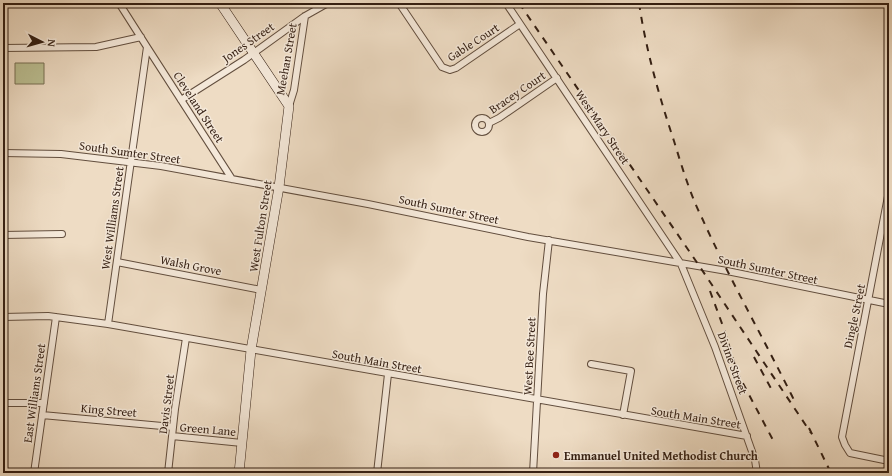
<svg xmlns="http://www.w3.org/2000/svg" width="892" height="476" viewBox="0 0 892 476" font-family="'Gentium Book Plus',serif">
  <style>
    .green { fill: #bbbf92; stroke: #776e52 }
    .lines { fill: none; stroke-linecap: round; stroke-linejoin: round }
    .street-casing { stroke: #624e3e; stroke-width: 8 }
    .secondary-casing { stroke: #331e12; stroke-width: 10 }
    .street { stroke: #f4e8d9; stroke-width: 6 }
    .secondary { stroke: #f4e8d9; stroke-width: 9 }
    .rail { stroke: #331e12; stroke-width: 2; stroke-dasharray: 7 7; stroke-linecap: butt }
    .poi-dot { fill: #8f2418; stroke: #f4e8d9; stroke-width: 1.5 }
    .labels { text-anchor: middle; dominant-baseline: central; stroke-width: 3; stroke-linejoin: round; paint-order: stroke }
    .street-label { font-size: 12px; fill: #331e12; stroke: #f4e8d9 }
    .poi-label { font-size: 12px; font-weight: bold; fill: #331e12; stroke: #f4e8d9; text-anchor: start }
  </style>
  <rect width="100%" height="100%" fill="#eedcc4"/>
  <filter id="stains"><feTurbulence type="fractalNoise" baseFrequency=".005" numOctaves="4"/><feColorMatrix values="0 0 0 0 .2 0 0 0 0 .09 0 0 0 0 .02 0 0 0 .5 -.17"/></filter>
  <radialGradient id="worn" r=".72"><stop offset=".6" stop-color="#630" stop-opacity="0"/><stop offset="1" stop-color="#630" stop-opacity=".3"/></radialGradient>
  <path class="green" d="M15 63H44V84H15Z"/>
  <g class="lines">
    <g class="street-casing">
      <path id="street" d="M399 3 442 67 450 70 456 68 520 24
        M506 3 681 264 715 347 755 460 757 473
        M147 47 232 179
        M3 48 96 47 141 37
        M181 100 244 60 305 16 328 3
        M289 106 294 90 305 16
        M475 125a7 7 0 1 1 14 0a7 7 0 1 1-14 0Z
        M489 123 499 118 557 78
        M3 153 61 154 161 166 368 204 528 237 727 271 889 304
        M889 191 842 437 845 445 850 453 889 461
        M3 235 62 234
        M117 262 261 290
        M3 317 48 316 108 324 747 436
        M108 324 147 47 119 3
        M591 364 631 371 623 415
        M3 403H44
        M42 415 173 427
        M172 436 242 443
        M34 473 56 317
        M168 473 175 409 186 338
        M377 473 388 374
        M533 473 543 294 549 240"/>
    </g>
    <g class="secondary-casing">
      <path id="secondary" d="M220 3 289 106 279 187 251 350 239 473"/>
    </g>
    <use href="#street" class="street"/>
    <use href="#secondary" class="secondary"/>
    <path class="rail" d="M519 3 700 267 811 433
      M639 3C646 50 659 96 674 141 682 167 690 194 702 218 730 280 764 339 794 400
      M710 291 724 329 737 372 774 442
      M754 357 774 394
      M809 428 831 473"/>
  </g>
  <circle class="poi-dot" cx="556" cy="455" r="4"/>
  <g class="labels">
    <g class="street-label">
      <text transform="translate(248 42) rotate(-35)">Jones Street</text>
      <text transform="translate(473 42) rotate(-33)">Gable Court</text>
      <text transform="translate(286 59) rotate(-80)">Meehan Street</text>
      <text transform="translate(517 92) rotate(-34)">Bracey Court</text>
      <text transform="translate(199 107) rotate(57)">Cleveland Street</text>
      <text transform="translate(603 127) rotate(56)">West Mary Street</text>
      <text transform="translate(130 152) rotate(8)">South Sumter Street</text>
      <text transform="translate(449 209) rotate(12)">South Sumter Street</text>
      <text transform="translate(112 218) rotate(-82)">West Williams Street</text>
      <text transform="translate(260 226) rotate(-81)">West Fulton Street</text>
      <text transform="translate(191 265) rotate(11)">Walsh Grove</text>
      <text transform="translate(768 269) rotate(12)">South Sumter Street</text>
      <text transform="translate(854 316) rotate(-78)">Dingle Street</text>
      <text transform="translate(529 356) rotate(-87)">West Bee Street</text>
      <text transform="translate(377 361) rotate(10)">South Main Street</text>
      <text transform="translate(733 363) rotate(70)">Divine Street</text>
      <text transform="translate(34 393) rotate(-82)">East Williams Street</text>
      <text transform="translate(166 404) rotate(-83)">Davis Street</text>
      <text transform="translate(109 410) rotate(5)">King Street</text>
      <text transform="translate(696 417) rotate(9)">South Main Street</text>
      <text transform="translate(208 429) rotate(5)">Green Lane</text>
    </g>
    <g class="poi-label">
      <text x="564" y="455">Emmanuel United Methodist Church</text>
    </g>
  </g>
  <rect width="892" height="476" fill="none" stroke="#eedcc4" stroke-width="16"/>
  <rect x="4" y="4" width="884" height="468" fill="none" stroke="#331e12" stroke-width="2"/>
  <rect x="8" y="8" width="876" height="460" fill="none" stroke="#331e12"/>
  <g transform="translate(42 42) rotate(96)" stroke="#f4e8d9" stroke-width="3" paint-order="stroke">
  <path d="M0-3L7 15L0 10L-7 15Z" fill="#331e12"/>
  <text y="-6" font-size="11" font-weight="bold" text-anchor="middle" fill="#331e12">N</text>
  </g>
  <rect width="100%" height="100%" filter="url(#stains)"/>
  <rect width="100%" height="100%" fill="url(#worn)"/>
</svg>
